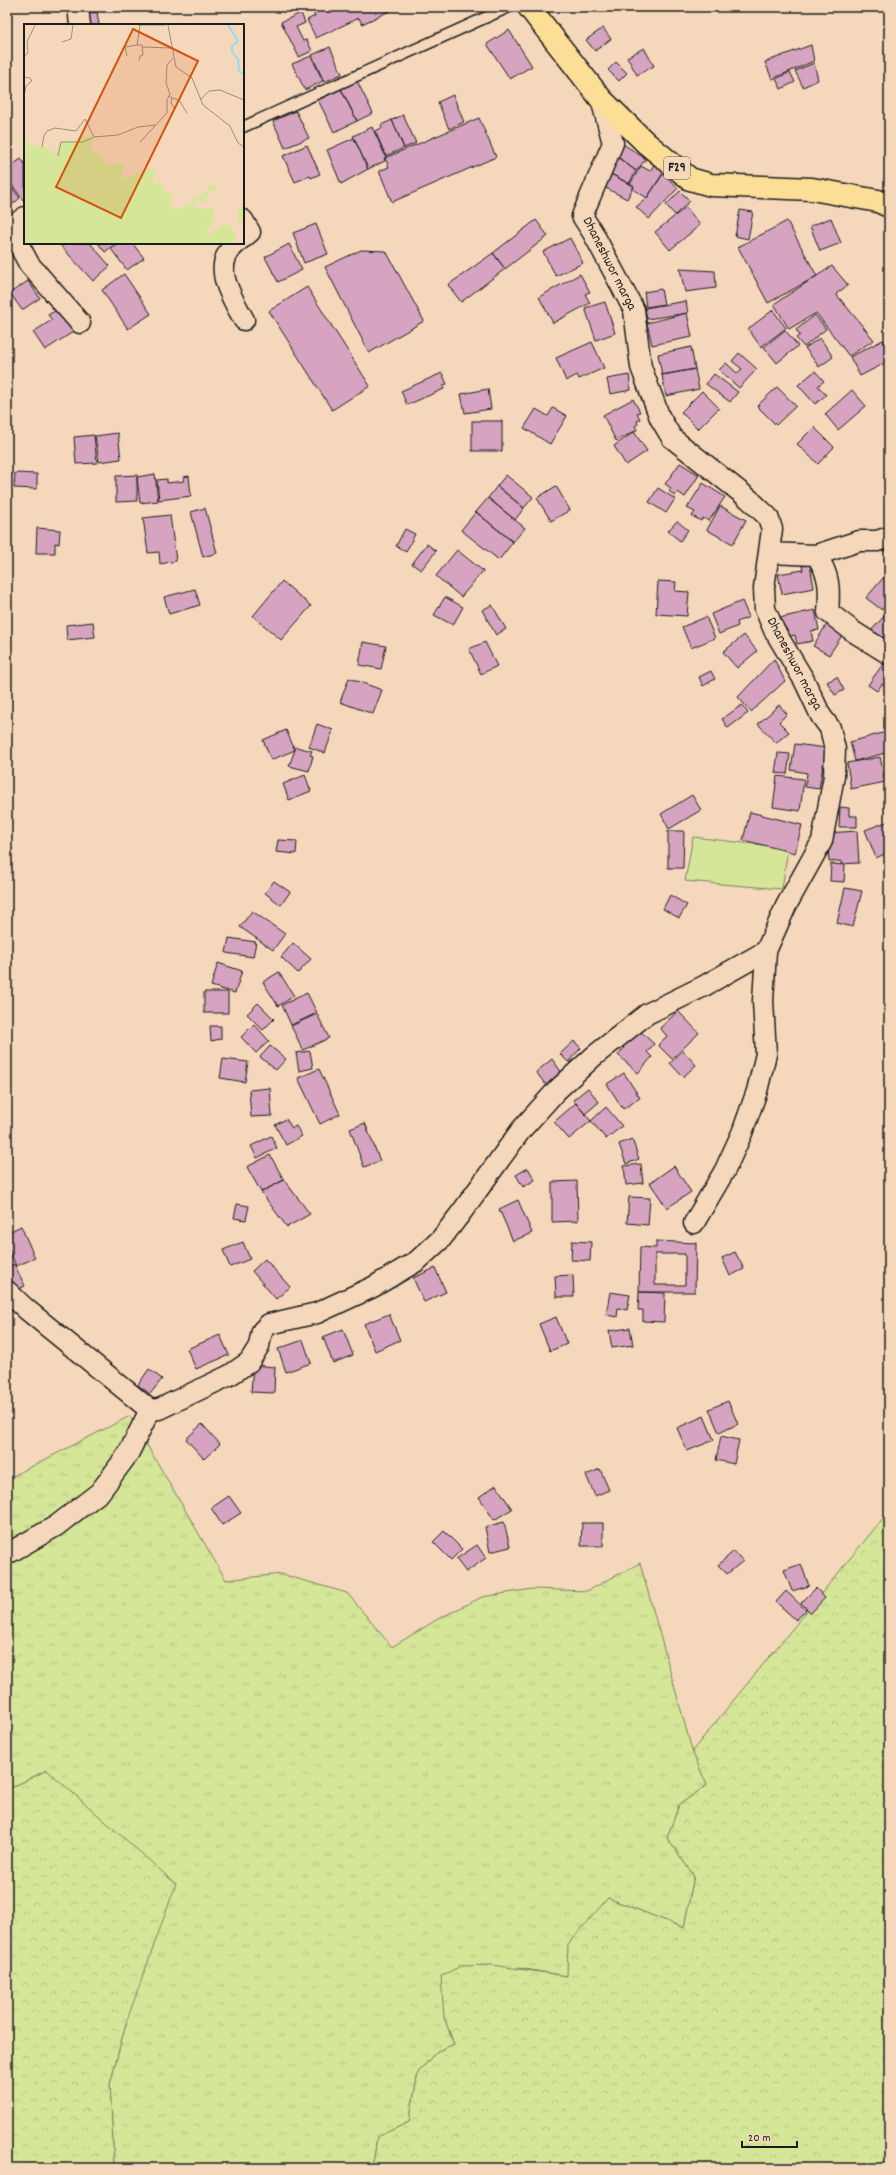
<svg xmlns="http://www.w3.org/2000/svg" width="896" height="2175" viewBox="0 0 896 2175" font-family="Dekko,sans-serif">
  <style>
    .grass { fill: url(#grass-tufts); stroke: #78815a }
    .forest { fill: url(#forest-crowns); stroke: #78815a }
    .pitch { fill: #d5e699; stroke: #78815a }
    .building { fill: #d6a4c1; stroke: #1c1c1c; fill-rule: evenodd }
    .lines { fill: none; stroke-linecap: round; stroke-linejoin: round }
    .lane-casing { stroke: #1c1c1c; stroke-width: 13 }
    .street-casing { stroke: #1c1c1c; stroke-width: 23 }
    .primary-casing { stroke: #1c1c1c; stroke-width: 25 }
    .lane { stroke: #f5d8bb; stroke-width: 10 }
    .street { stroke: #f5d8bb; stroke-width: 20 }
    .primary { stroke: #fdde96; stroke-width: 22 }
    .labels { text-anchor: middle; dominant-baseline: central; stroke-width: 3.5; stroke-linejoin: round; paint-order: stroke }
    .shield { fill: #f5d8bb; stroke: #5d544c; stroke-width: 1 }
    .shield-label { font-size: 13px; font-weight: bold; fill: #1c1c1c }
    .street-label { font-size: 14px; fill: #1c1c1c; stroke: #f5d8bb }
    .inset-river { fill: none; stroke: #90deef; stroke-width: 2 }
    .inset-road { fill: none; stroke: #9e8d7b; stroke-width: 1 }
    .view { fill: #d4530e; fill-opacity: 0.15; stroke: #d4530e; stroke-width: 2 }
    .inset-edge { fill: none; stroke: #1c1c1c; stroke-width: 2 }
  </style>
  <defs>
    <pattern id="grass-tufts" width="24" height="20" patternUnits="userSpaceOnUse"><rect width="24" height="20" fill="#d5e699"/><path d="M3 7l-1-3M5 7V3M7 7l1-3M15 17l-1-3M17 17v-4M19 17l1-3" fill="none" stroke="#b6c583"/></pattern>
    <pattern id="forest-crowns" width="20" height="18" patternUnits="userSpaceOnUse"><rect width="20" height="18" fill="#d5e699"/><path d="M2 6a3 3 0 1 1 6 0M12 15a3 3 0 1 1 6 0" fill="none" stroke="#b6c583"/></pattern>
  </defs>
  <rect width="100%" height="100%" fill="#f5d8bb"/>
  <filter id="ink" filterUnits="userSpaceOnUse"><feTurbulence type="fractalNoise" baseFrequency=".025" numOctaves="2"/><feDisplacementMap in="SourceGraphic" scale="8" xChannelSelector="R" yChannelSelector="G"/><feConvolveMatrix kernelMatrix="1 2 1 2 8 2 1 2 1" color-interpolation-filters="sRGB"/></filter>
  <g filter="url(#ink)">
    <path class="grass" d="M130 1416 226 1580 281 1574 347 1593 392 1647 438 1619 482 1597 532 1589 587 1591 640 1563 692 1750 707 1785 679 1805 667 1838 694 1876 684 1928 608 1898 587 1923 567 1976 519 1968 444 2017 454 2044 436 2052 418 2073 409 2122 377 2137 374 2159 366 2168H114L110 2084 126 2023 47 1770 7 1790V1479Z"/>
    <path class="forest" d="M889 1511V2168H366L374 2159 377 2137 409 2122 418 2073 436 2052 454 2044 444 2017 441 1976 461 1966 492 1965 567 1976 568 1944 608 1898 684 1928 694 1876 667 1838 679 1805 707 1785 692 1751Z
      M47 1770 176 1884 126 2023 110 2084 114 2168H7V1790Z"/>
    <path class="pitch" d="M693 837 788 848 782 889 685 881Z"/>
    <path class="building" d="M310 7H398L362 24 359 18 316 38 307 20 315 16Z
      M97 12 99 25H87L85 14Z
      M301 13 305 23 296 27 303 41 307 40 312 51 299 57 281 22Z
      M603 28 611 39 595 51 586 40Z
      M509 30 532 66 510 79 487 44Z
      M811 45 814 61 772 79 765 62Z
      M330 47 342 74 324 82 312 55Z
      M644 48 654 66 637 75 627 57Z
      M311 56 323 81 305 90 292 64Z
      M616 62 627 73 619 81 608 70Z
      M814 63 818 80 803 87 795 71Z
      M790 72 795 82 781 89 776 79Z
      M357 81 373 113 357 121 341 89Z
      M341 89 357 121 334 132 318 100Z
      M453 95 464 122 449 129 438 102Z
      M296 111 309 138 285 148 273 121Z
      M403 115 416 143 404 148 392 120Z
      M479 118 496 157 392 202 379 171 389 167 385 158Z
      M392 120 404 148 386 156 375 131 382 128 381 125Z
      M372 127 386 157 384 158 385 161 368 169 353 136Z
      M354 138 368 169 341 184 327 150Z
      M620 142 646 159 636 171 614 154Z
      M307 145 320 174 311 178 310 176 295 182 283 156Z
      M616 156 636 171 629 184 609 173Z
      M21 159 25 164V199L23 200 7 178V169Z
      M655 163 665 170 647 198 633 189 634 186 630 184 641 166 650 171Z
      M609 173 634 186 627 199 602 186Z
      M663 174 678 188 649 219 636 207 647 198Z
      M7 181 20 198 7 209Z
      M680 191 690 201 675 215 666 205Z
      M686 207 700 225 670 250 655 232Z
      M740 210 753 212 748 239 735 236Z
      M831 218 841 243 820 251 810 226Z
      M536 220 548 236 505 269 493 253Z
      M787 221 817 276 768 303 738 247Z
      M316 224 328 254 304 263 293 233Z
      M570 238 583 263 556 276 543 252Z
      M63 243H90L110 266 93 281 60 245Z
      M98 243H116L105 252Z
      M119 243H132L144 258 127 270 111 249Z
      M289 244 302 270 278 282 265 257Z
      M361 250 386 251 424 321 369 353 325 267Z
      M493 253 505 269 461 302 448 285Z
      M832 266 848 285 836 294 874 340 849 356 816 313 789 329 774 304Z
      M680 269 715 271 716 288 685 292Z
      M124 274 151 314 128 329 102 290Z
      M580 274 590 292 585 294 590 303 553 323 539 297Z
      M28 281 40 298 22 310 10 293Z
      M307 287 370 386 332 410 269 311Z
      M661 289 664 304 646 307 644 292Z
      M686 301 688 313 647 319 645 308Z
      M605 302 615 333 596 340 585 308Z
      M58 309 73 332 45 350 33 332 52 320 48 315Z
      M773 310 786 328 761 347 748 329Z
      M687 313 692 337 652 345 647 323Z
      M815 315 826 329 804 347 796 338 800 335 796 330Z
      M785 330 798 346 777 363 764 347Z
      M820 338 833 357 819 367 805 348Z
      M883 340 889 351V361L860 376 850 357Z
      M592 342 604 368 579 379 577 375 566 381 556 358Z
      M691 347 695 369 662 375 658 354Z
      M739 353 757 369 739 388 719 370 726 363 737 373 742 369 732 361Z
      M695 369 699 389 666 396 662 375Z
      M815 371 824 381 818 386 826 395 815 404 798 385Z
      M442 373 447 384 443 386 444 389 407 405 401 391Z
      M714 374 738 392 730 402 706 384Z
      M629 375 631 390 610 394 607 379Z
      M777 387 796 406 776 425 757 406Z
      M488 389 491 409 465 413 461 394Z
      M852 390 866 406 838 430 825 414Z
      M702 391 719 408 698 429 681 412Z
      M633 399 640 412 637 413 640 419 637 421 638 424 635 426 637 430 616 441 603 415Z
      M553 408 567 416 550 444 524 428 536 409 548 416Z
      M472 421H502V451H472Z
      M814 427 834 447 818 464 797 444Z
      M634 432 647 451 626 465 614 446Z
      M118 433 121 459 99 462 95 436Z
      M94 435 97 463 76 464 74 437Z
      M680 463 699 475 685 497 678 492 675 496 669 491 671 488 665 484Z
      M15 473 37 474V489L14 488Z
      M155 474 158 501 140 503 137 477Z
      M137 475V501L116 502V476Z
      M506 475 533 497 524 508 497 486Z
      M189 476 191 496 159 500 157 480 167 479V483L184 481 183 477Z
      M703 483 725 497 709 521 703 518 701 521 692 516 695 512 687 508Z
      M497 486 524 508 515 520 488 498Z
      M556 486 570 510 551 521 537 498Z
      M658 488 675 499 666 513 649 502Z
      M488 498 525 528 513 542 476 512Z
      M720 506 746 520 733 544 707 530Z
      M205 508 217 553 203 557 191 512Z
      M476 512 513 542 499 560 461 530Z
      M170 515 176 561 160 564 159 552 148 553 143 518Z
      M677 521 688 530 680 541 668 531Z
      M37 528 60 530 59 544 55 543V553H36Z
      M405 529 415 534 406 552 396 546Z
      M427 544 436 551 421 570 412 564Z
      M457 550 483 571 461 597 436 576Z
      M810 565 814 588 782 594 778 574 803 570 802 566Z
      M884 577 889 581V611L884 607 882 610 866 598Z
      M282 581 311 606 281 640 253 616Z
      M658 581 676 582 675 591 689 592 687 616 656 614Z
      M195 589 200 605 169 614 164 597Z
      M445 597 463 607 453 625 434 615Z
      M742 601 749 617 737 622 738 626 719 634 711 614Z
      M492 605 506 629 496 635 482 610Z
      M815 610 819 630 811 631 813 641 797 644 795 635 783 638 779 618Z
      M886 614 889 617V645L870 632Z
      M706 617 715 638 691 648 682 627Z
      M93 622 95 637 67 640 66 625Z
      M827 624 843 634 829 655 813 646Z
      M744 635 757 651 737 668 723 652Z
      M363 642 386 646 381 669 359 665Z
      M485 642 497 666 481 674 469 649Z
      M774 659 785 681 751 712 738 697Z
      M885 661 889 663V689L882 684 877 691 868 685Z
      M711 671 715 679 703 686 699 677Z
      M837 677 844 690 835 695 827 682Z
      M349 678 382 690 373 714 340 702Z
      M742 705 748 713 728 728 722 719Z
      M779 705 787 714 779 722 789 732 776 743 758 724Z
      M317 724 333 730 325 753 309 747Z
      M286 730 295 750 271 760 263 740Z
      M886 732 889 752 855 761 850 742Z
      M795 744 826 748 819 789 805 787 807 773 791 770Z
      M296 747 312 751 310 755 313 756 309 771 289 766Z
      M778 753 790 754 787 774 775 773Z
      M880 757 885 782 851 789 847 763Z
      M305 775 311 791 289 800 283 784Z
      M777 776 804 779 800 811 773 807Z
      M692 795 701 810 669 829 661 814Z
      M840 807 849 808V816H857V827H839Z
      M750 812 802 825 795 853 743 840Z
      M889 821V852L876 858 865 830Z
      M668 831H684L683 868H668Z
      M857 831 859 863 841 864V861L829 862 827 833Z
      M278 840 297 841 296 854 276 852Z
      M831 864 845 865 844 882 830 881Z
      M274 881 290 892 281 905 265 893Z
      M845 888 862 891 853 927 837 923Z
      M670 895 687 905 679 918 663 909Z
      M252 911 285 934 273 950 240 927Z
      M229 938 256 942 253 957 226 953Z
      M293 943 311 959 298 973 281 957Z
      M218 963 242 971 235 993 211 986Z
      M279 972 294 996 278 1006 263 982Z
      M204 992H228V1013H204Z
      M307 993 317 1013 291 1025 282 1005Z
      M258 1003 274 1019 263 1030 247 1014Z
      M678 1011 699 1033 672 1059 658 1045 667 1036 660 1028Z
      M317 1014 329 1038 303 1050 291 1026Z
      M254 1024 269 1041 256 1053 241 1037Z
      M210 1026H221V1039L211 1041Z
      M635 1026 654 1044 647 1052 652 1057 638 1073 618 1055 624 1048 619 1044Z
      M574 1041 581 1048 568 1062 560 1054Z
      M270 1046 286 1059 276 1070 260 1057Z
      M310 1051 313 1068 299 1071 296 1053Z
      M683 1051 696 1065 683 1077 670 1063Z
      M223 1059 248 1062 245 1082 220 1078Z
      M552 1059 562 1073 546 1085 536 1072Z
      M319 1069 340 1114 320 1124 298 1078Z
      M624 1073 640 1098 623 1109 607 1084Z
      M270 1088 272 1116 251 1117 249 1090Z
      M588 1088 599 1102 585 1114 573 1100Z
      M576 1103 591 1121 569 1139 554 1122Z
      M606 1107 622 1126 606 1139 591 1121Z
      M286 1119 292 1128 296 1126 302 1136 286 1145 275 1125Z
      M365 1123 380 1161 364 1167 350 1129Z
      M271 1136 277 1148 257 1158 251 1146Z
      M632 1139 639 1159 626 1164 619 1144Z
      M270 1155 284 1180 261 1192 247 1167Z
      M641 1164 643 1183 626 1185 624 1166Z
      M674 1166 691 1192 667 1208 650 1183Z
      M528 1168 535 1180 523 1187 516 1175Z
      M284 1180 310 1214 287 1227 261 1192Z
      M577 1181 578 1221 552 1222V1182Z
      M629 1197 650 1198 648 1225 627 1223Z
      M518 1200 532 1233 513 1241 499 1209Z
      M237 1204 249 1206 246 1220 234 1218Z
      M21 1226 35 1258 16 1266 7 1245V1233Z
      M572 1241 591 1242 590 1261 571 1260Z
      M656 1241 696 1243 695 1292H639L640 1247 656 1248ZM655 1254H685V1285H655Z
      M243 1242 250 1259 230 1267 223 1250Z
      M735 1252 744 1269 730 1276 722 1258Z
      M265 1259 290 1287 276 1299 252 1271Z
      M14 1264 25 1286 15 1291 7 1274V1268Z
      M435 1268 446 1292 424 1302 413 1278Z
      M573 1275 574 1297H556L555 1276Z
      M610 1292 630 1295 627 1310 618 1308 617 1317 606 1315Z
      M639 1292 665 1293 664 1322 643 1321V1310H638Z
      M389 1314 400 1340 375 1351 364 1324Z
      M556 1317 567 1344 550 1351 539 1324Z
      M630 1328 633 1345 612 1348 609 1331Z
      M343 1329 353 1355 333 1363 323 1337Z
      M220 1335 229 1355 196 1369 187 1349Z
      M303 1340 311 1363 286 1372 278 1349Z
      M253 1365 275 1367 274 1393 251 1392Z
      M149 1369 162 1379 150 1394 138 1385Z
      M728 1401 738 1424 719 1433 709 1409Z
      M704 1416 714 1440 687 1451 677 1428Z
      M202 1424 220 1444 204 1459 186 1439Z
      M721 1436 739 1440 734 1464 716 1460Z
      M600 1469 609 1490 595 1496 586 1475Z
      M496 1485 512 1509 494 1520 479 1497Z
      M229 1496 241 1513 222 1525 211 1508Z
      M504 1522 510 1547 490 1552 485 1527Z
      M582 1523H603V1546H581Z
      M444 1531 462 1549 451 1560 433 1542Z
      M477 1545 486 1558 466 1572 456 1559Z
      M734 1551 743 1561 727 1574 718 1565Z
      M801 1564 809 1586 792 1591 784 1570Z
      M816 1588 825 1598 811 1613 801 1603Z
      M786 1591 806 1610 796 1620 776 1602Z"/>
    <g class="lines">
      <g class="lane-casing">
        <path id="lane" d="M243 127 509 7"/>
      </g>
      <g class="street-casing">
        <path id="street" d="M78 7 80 25
          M601 99 613 143 582 216 593 233 634 310 641 367 660 418 672 438 749 499 768 517 772 529 764 588 765 609 774 630 804 680 821 716 830 728 835 749 834 776 822 841 786 906 766 951 763 1001 766 1054 757 1091 742 1133 725 1170 694 1223
          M25 217 18 222 12 232 29 264 80 323
          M243 220 250 232 243 238
          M237 243C209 265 232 297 244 320
          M769 553 816 555C830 575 830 589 828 612L854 632 889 654
          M816 555 859 541H877L889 537
          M7 1291 26 1309 150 1410 159 1409 230 1375 249 1362 259 1346 262 1331 269 1324 317 1313 373 1287 417 1261 441 1239 461 1213 521 1130 556 1091 594 1056 647 1014 704 986 766 951
          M7 1554 56 1526 100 1492 128 1454 150 1410"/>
      </g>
      <g class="primary-casing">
        <path id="primary" d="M529 7 601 99 646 143 690 179 711 185 812 189 878 201 889 206"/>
      </g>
      <use href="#lane" class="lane"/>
      <use href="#street" class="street"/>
      <use href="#primary" class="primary"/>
    </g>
  </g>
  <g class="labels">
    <rect class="shield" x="664" y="157" width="26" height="22" rx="3"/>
    <g class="shield-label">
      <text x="677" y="168">F29</text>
    </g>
    <g class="street-label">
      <text transform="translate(609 264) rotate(63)">Dhaneshwor marga</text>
      <text transform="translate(794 664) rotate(62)">Dhaneshwor marga</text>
    </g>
  </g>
  <g transform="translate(24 24)">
    <rect width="220" height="220" fill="#f5d8bb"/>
    <path d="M68 112 69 128 78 133 79 138 100 141 97 159 90 169 80 168 73 164 63 173 53 177 46 176 39 170 46 156 50 135 34 134 31 131 36 117H50L54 113Z" fill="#d5e699"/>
    <path d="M3 113 6 122 15 121 27 126 34 134 50 135 55 148 43 160 39 170 46 176 53 177 63 173 69 169 71 164 80 168 86 164 90 169 97 156 125 144 127 146 133 145 128 158 130 160 137 158 141 168 147 170 149 186H155L161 180 169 182V174L180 170 187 160 194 165 186 167 181 178 172 177 171 184 190 185 192 181 187 202 181 207 184 211 199 201H206L212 213 208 219H0V115Z" fill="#d5e699"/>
    <path d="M216 181 220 184V196L213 199Z" fill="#d5e699"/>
    <path class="inset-river" d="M204 1 214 17 208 22V28L214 35 215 47 220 50"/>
    <path class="inset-road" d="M114 1H141M144 1 152 43 168 54 179 81 206 102 214 119 220 123M38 18 47 15 49 1M113 21H118L119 31 116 32 115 37M118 23 147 24M0 32 4 29 3 18 11 1M103 32 101 23 113 21 116 1M0 53 6 54 8 57 2 62 0 72M145 72 148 74 147 79 151 85M148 74 155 76 163 89M176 76 185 67 196 66 220 76M116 118 143 89V76L146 70 142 59 143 41 149 34M18 123 20 112 23 107 31 104 52 107 61 95 70 113M34 132 37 118H59L70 113 94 111 114 103 131 101"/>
    <path class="view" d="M109 5 174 37 97 194 32 163Z"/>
    <rect width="220" height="220" class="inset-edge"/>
  </g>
  <rect width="896" height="2175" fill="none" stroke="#f5d8bb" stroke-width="24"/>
  <rect x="12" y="12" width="872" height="2151" fill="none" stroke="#1c1c1c" stroke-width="1.5" filter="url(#ink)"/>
  <path d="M742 2141v6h55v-6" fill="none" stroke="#1c1c1c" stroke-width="2"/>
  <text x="748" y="2141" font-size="12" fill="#1c1c1c" stroke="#f5d8bb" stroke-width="3" paint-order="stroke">20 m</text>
</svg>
